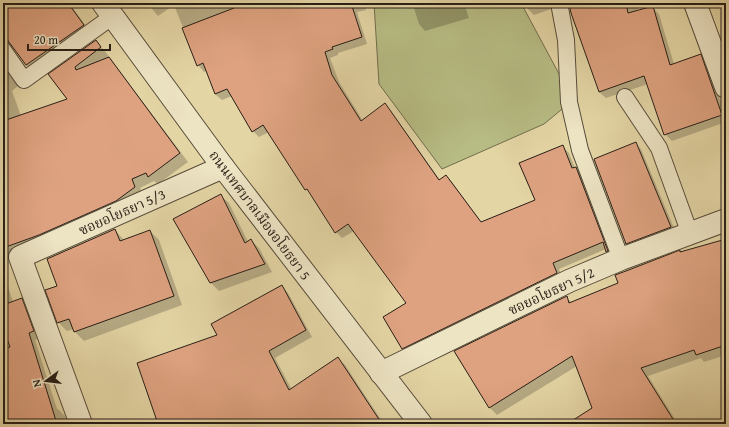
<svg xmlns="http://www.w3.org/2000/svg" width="729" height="427" viewBox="0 0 729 427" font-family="'Gentium Book Plus','Noto Serif Thai',serif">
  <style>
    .green { fill: #b7bc84; stroke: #706d4d }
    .shadow { fill: #0003 }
    .building { fill: #dea280; stroke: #281e16 }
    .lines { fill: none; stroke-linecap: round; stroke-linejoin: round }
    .service-casing { stroke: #574c3a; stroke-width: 18 }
    .minor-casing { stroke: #574c3a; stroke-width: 24 }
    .tertiary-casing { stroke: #574c3a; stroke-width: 24 }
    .service { stroke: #ede4c4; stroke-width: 16 }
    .minor { stroke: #ede4c4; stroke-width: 22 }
    .tertiary { stroke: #ede4c4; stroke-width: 22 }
    .labels { text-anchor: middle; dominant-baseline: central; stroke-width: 3; stroke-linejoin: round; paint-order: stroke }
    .street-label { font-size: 14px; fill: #281e16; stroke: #ede4c4 }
  </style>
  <rect width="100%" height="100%" fill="#e4d5a5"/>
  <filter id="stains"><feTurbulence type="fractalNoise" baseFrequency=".005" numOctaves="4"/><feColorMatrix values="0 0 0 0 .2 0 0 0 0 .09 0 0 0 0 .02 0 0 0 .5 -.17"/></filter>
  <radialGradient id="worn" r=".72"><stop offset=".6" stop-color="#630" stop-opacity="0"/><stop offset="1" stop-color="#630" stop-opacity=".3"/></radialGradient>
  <path class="green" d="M374 3H521L573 100 544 124 442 169 379 84Z"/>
  <path class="shadow" d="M3 3H69L92 34 35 74 26 65 14 49H11L3 54Z
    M147 3H364L366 10 357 12 367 44 338 53V55L330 58 339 82 363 121 385 105 391 111 440 180 446 176 452 182 482 223 536 201 562 146 569 153 575 168 582 174 614 258 606 249 559 269 563 279 410 354 403 348 407 303 354 231 342 238 336 232 311 194 306 189 269 132 259 137 253 131 232 96 222 100 215 94 207 71 204 72 198 65 174 5 158 16Z
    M421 3H464L469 18 425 31 419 24 413 5Z
    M525 3H559L557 7 534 15 527 8Z
    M570 3H636L638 11 652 7 659 14 674 64 700 55 707 62 726 116V122L672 141 665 134 648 84 606 98 599 92 575 23 573 21Z
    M95 42 104 50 188 162 158 184 154 181 140 188 143 195 48 243 5 259 3 257V64L18 86 12 91 21 116 68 100 50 74Z
    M635 143 641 149 676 233 632 249 626 243Z
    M221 196 229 203 248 242 251 240 259 248 272 272 219 291 211 283 174 219Z
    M115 230 124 240 150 231 159 240 182 305 84 341 75 332 74 329 67 331 58 322 59 287Z
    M726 240V355L704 362 701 358 648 376 678 424H569L594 408 577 366 497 415 489 407 566 297 572 303 619 284 680 252 681 253Z
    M3 272 13 302 21 299 28 306 40 338 35 340 57 409H58L65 416 68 424H3V350L11 347 3 324Z
    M282 286 288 293 312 337 275 358 292 390 338 359 345 365 384 424H137L157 418 219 336Z"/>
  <path class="building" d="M3 3H68L84 25 26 65 3 34Z
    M233 3H351L362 37 332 47 333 49 325 52 332 75 361 121 385 103 439 180 446 175 481 222 535 200 519 163 563 145 572 168 576 167 608 251 606 252 603 242 553 263 557 273 402 349 383 317 406 303 348 224 335 233 307 189 305 190 263 125 252 132 227 89 215 94 203 63 197 66 182 28 234 8Z
    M569 3H626L628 13 653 6 670 65 701 54 722 115 664 135 644 76 599 92 571 13Z
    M96 40 101 47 75 67 76 70 109 57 180 153 148 177 146 173 132 179 135 187 116 201 39 235 3 248V121L67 99 48 74Z
    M636 142 671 227 626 244 594 159Z
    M221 194 245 243 251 239 265 264 210 283 173 219Z
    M115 229 120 241 150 230 174 296 74 332 69 319 57 323 45 290 57 286 47 259Z
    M726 239V345L696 355 694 350 641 368 676 424H567L592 408 572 356 489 408 454 351 567 296 569 303 618 283 615 275 626 271 680 250V252Z
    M282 285 306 330 269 351 289 390 338 357 382 424H158L137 363 217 335 211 324Z
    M22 298 34 331 29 333 57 424H3V349L10 347 3 328V305Z"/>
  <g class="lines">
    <g class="service-casing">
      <path id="service" d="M559 3 566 40 569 102 580 150 621 259
        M3 50 24 80 113 16
        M625 97 659 148 690 234"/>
    </g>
    <g class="minor-casing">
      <path id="minor" d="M695 3 726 87
        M381 373 569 281 621 259 726 220
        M81 424 20 257 223 167"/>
    </g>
    <g class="tertiary-casing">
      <path id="tertiary" d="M103 3 223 167 421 424"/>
    </g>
    <use href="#service" class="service"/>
    <use href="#minor" class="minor"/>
    <use href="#tertiary" class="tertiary"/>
  </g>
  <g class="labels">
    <g class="street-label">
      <text transform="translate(122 212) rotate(-24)">ซอยอโยธยา 5/3</text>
      <text transform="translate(260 215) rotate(53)">ถนนเทศบาลเมืองอโยธยา 5</text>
      <text transform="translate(551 291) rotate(-25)">ซอยอโยธยา 5/2</text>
    </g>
  </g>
  <rect width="729" height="427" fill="none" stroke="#e4d5a5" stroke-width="16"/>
  <rect x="4" y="4" width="721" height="419" fill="none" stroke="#281e16" stroke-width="2"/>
  <rect x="8" y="8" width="713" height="411" fill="none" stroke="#281e16"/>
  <g transform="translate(46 381) rotate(255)" stroke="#ede4c4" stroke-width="3" paint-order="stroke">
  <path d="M0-3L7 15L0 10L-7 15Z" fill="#281e16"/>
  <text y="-6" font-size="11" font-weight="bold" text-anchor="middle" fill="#281e16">N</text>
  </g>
  <path d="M28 44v6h82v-6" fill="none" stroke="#281e16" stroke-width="2"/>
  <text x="34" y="44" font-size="12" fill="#281e16" stroke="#ede4c4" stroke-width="3" paint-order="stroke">20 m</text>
  <rect width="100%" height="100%" filter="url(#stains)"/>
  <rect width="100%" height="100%" fill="url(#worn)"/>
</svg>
